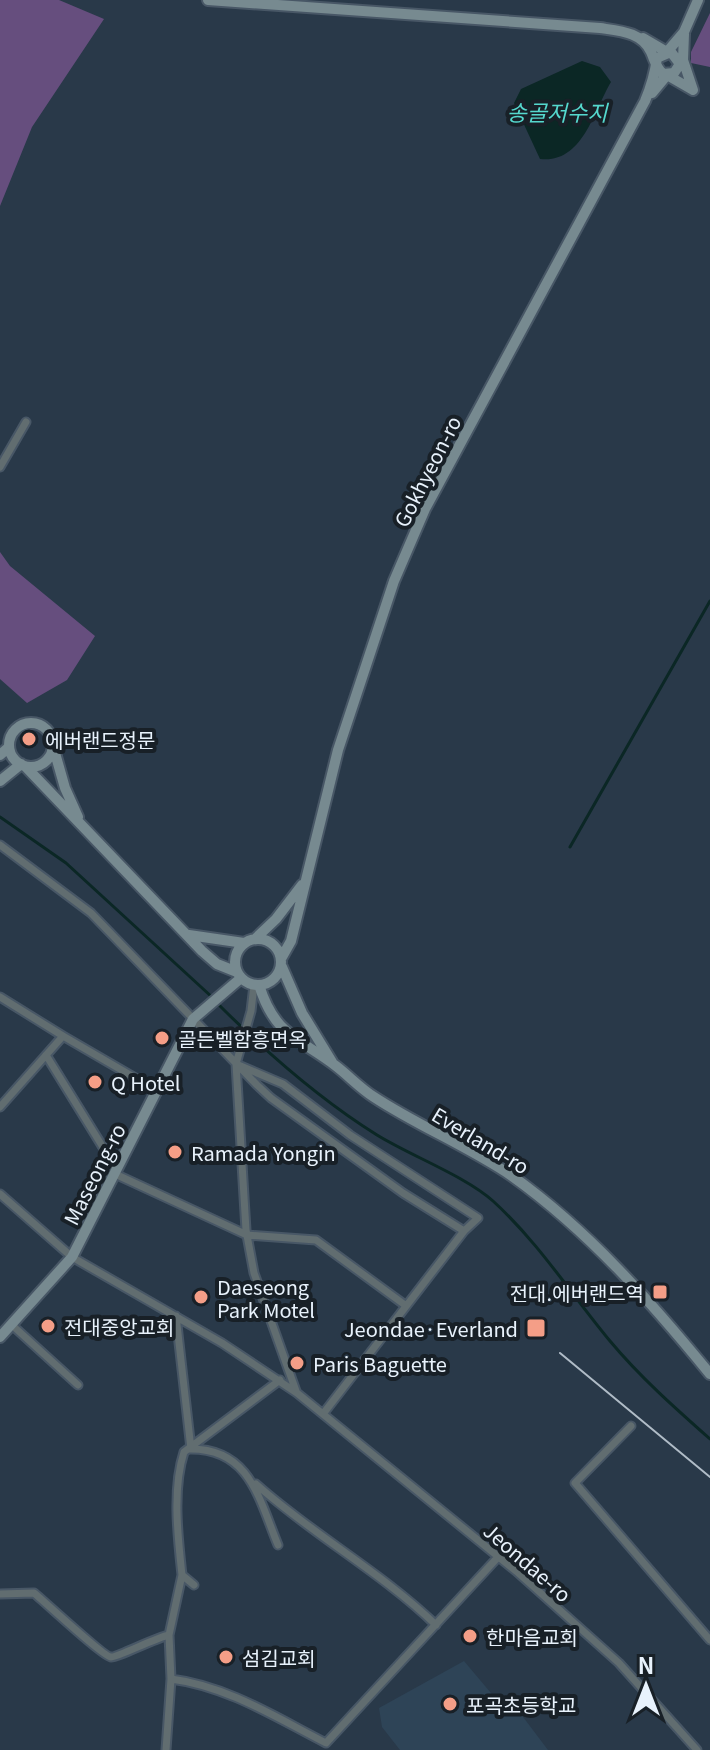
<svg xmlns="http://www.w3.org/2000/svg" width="710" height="1750" viewBox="0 0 710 1750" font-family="Georgia,'Noto Sans KR',serif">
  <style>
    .built { fill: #2e4457 }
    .green { fill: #664e7e }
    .water { fill: #0b2725 }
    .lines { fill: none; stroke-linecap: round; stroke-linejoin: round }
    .stream { stroke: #0b2725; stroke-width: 3 }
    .street-casing { stroke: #485766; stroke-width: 11 }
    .secondary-casing { stroke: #485766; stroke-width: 14 }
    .street { stroke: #616d70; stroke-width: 7 }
    .secondary { stroke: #778a90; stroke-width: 10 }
    .tram { stroke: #b0bcc7; stroke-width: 2 }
    .poi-dot { fill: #f49e87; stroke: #182027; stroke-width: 3 }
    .labels { text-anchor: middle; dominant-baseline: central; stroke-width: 8; stroke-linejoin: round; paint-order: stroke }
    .street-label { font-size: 20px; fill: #e8f2fc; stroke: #182027 }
    .poi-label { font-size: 20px; fill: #e8f2fc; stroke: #182027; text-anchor: start }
    .water-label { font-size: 22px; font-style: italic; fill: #55d8ce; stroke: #182027 }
  </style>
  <rect width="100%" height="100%" fill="#293949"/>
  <path class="built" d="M464 1661 496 1699 508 1697 548 1750H400L382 1727 379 1708Z"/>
  <path class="green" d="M0 0H59L104 19 32 127 0 206Z
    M710 13V67L691 63V52Z
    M0 552 10 566 95 636 67 680 27 703 0 679Z"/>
  <path class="water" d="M582 61 600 67 611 82C594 110 583 164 540 159L514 103 521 89Z"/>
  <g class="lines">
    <path class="stream" d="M0 817 66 863 213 998
      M570 847 710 601
      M218 1004C267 1053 318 1098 377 1135 411 1156 465 1176 493 1201 539 1243 571 1294 610 1341 640 1377 675 1408 710 1439"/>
    <g class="street-casing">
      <path id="street" d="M0 467 26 422
        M0 845 91 913 257 1085 271 1098 403 1193 464 1231 478 1218 350 1135 283 1084 236 1064
        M254 985 251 1011 236 1064 246 1230 254 1273 296 1391
        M0 997 63 1036
        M46 1055 117 1170
        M0 1107 63 1036 156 1090
        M115 1174 247 1235 316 1240 405 1305
        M0 1194 72 1257 222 1343 297 1393 516 1571 619 1663 697 1750
        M176 1316 191 1449C250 1449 259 1499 278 1545
        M13 1326 78 1385
        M323 1414 464 1231
        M631 1426 575 1483 710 1640
        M256 1484C313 1535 381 1572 436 1625
        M194 1585 182 1575C178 1538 172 1489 184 1452L280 1380
        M0 1594 34 1593C45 1602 104 1657 111 1657 116 1658 155 1638 169 1635L182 1575
        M169 1635 171 1679C227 1686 277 1718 326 1743L499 1556
        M166 1750 171 1679"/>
    </g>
    <g class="secondary-casing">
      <path id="secondary" d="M208 0 600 28C620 31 642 32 651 52 655 61 656 68 663 74L674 73 680 64 671 52 657 58C655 73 651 87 645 101L425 509 394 581 338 750 291 941 282 957
        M684 34 683 60 693 90
        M643 38 667 52 684 32 698 0
        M652 93 667 75 693 90
        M9 745a22 22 0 1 1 44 0a22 22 0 1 1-44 0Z
        M53 746 65 788 78 817
        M0 755 9 747
        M25 766 202 951 217 964 237 972
        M0 781 21 764
        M189 935 244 943
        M235 962a23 23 0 1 1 46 0a23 23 0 1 1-46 0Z
        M255 939 276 919 302 885
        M282 967 302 1013 332 1062
        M259 985C275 1036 298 1037 336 1066 349 1076 360 1088 374 1097 418 1126 468 1146 512 1176 589 1231 651 1302 710 1374
        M0 1337 72 1257 193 1019 241 978"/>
    </g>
    <use href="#street" class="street"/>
    <use href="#secondary" class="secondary"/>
    <path class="tram" d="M560 1353 710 1477"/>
  </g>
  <g class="poi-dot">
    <circle cx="29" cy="739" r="8"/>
    <circle cx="162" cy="1038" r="8"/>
    <circle cx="95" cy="1082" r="8"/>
    <circle cx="175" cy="1152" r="8"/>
    <rect x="652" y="1284" width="16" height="16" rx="4"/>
    <circle cx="201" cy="1297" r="8"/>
    <circle cx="48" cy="1326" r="8"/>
    <rect x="526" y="1318" width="20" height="20" rx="4"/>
    <circle cx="297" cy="1363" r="8"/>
    <circle cx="470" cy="1636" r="8"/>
    <circle cx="226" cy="1657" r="8"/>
    <circle cx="450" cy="1704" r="8"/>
  </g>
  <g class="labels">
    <g class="street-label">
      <text transform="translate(427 471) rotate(-63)">Gokhyeon-ro</text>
      <text transform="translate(481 1140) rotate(31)">Everland-ro</text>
      <text transform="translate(94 1174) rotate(-63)">Maseong-ro</text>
      <text transform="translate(528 1562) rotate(41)">Jeondae-ro</text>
    </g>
    <g class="poi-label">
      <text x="45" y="739">에버랜드정문</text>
      <text x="178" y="1038">골든벨함흥면옥</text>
      <text x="111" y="1082">Q Hotel</text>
      <text x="191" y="1152">Ramada Yongin</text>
      <text x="217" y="1286">Daeseong<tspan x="217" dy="23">Park Motel</tspan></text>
      <text x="644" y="1292" text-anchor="end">전대.에버랜드역</text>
      <text x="64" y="1326">전대중앙교회</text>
      <text x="518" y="1328" text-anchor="end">Jeondae·Everland</text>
      <text x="313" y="1363">Paris Baguette</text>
      <text x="486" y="1636">한마음교회</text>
      <text x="242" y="1657">섬김교회</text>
      <text x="466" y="1704">포곡초등학교</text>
    </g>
    <g class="water-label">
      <text x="557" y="111">송골저수지</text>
    </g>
  </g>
  <g transform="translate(646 1686)" stroke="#182027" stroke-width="6" paint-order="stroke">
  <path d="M0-6L14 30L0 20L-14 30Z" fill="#e8f2fc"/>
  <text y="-12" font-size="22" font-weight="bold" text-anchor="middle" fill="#e8f2fc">N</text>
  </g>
</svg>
